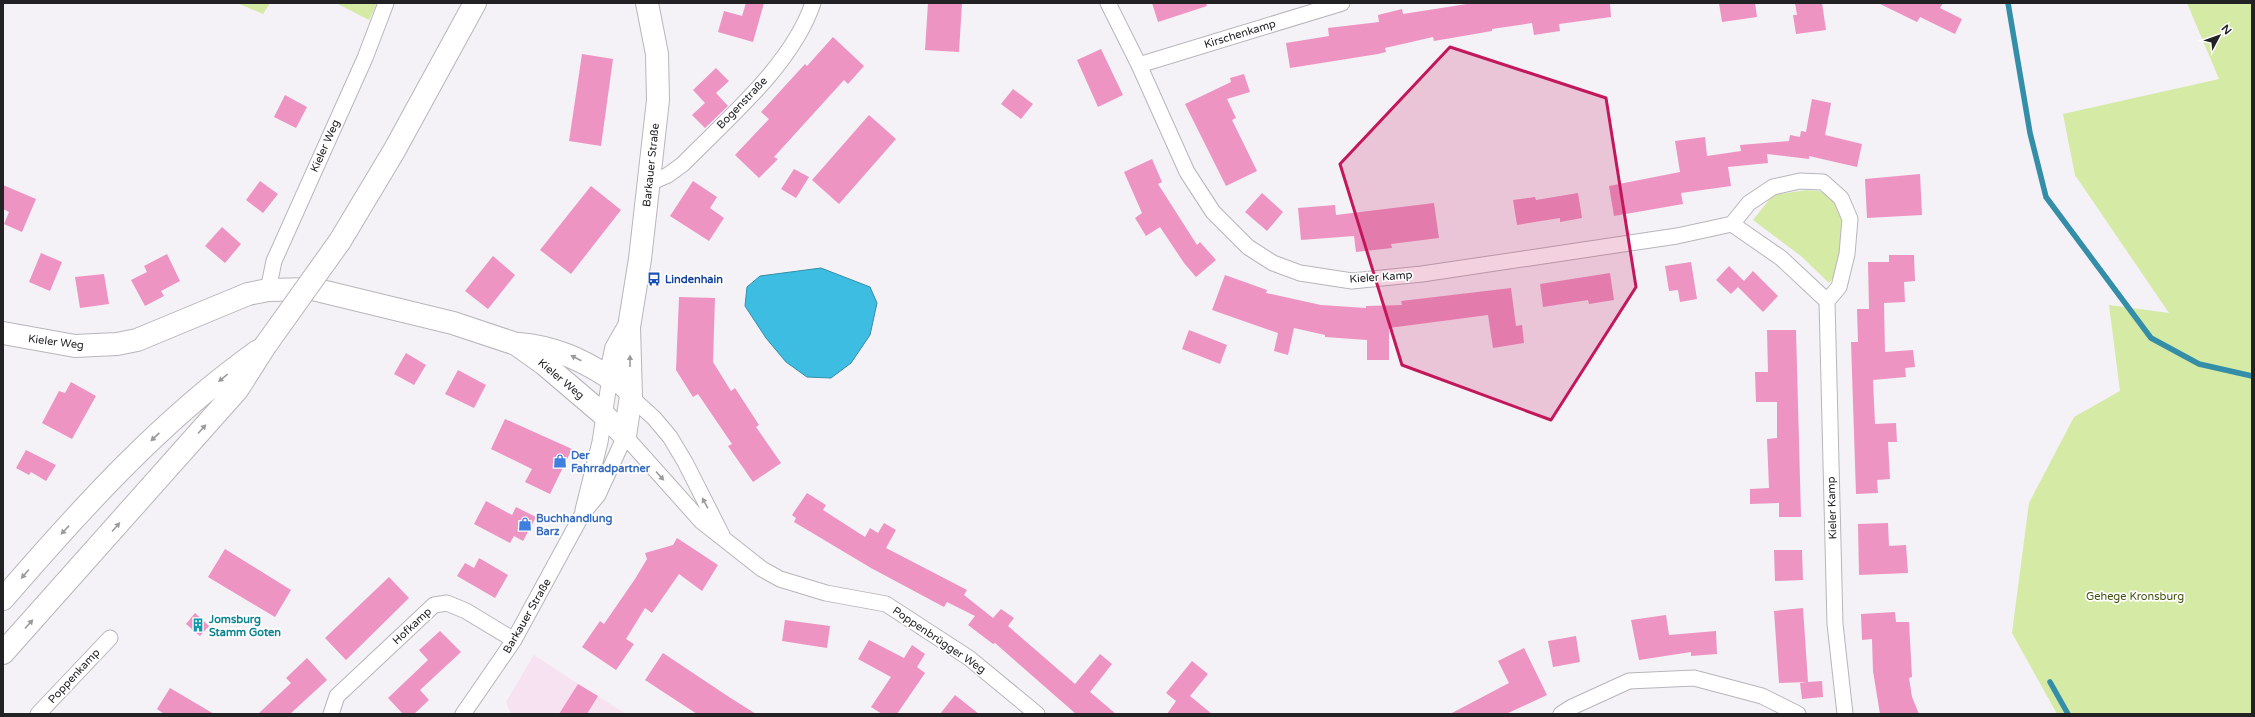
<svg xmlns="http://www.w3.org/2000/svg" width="2255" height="717" viewBox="0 0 2255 717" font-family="'Varela Round',sans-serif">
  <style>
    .education { fill: #f6e2f1 }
    .green { fill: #d4eaa5 }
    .water { fill: #3dbde1; stroke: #358ea8 }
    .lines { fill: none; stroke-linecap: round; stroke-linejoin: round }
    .stream { stroke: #358ea8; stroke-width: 5.5 }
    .building { fill: #ed94c2 }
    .street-casing { stroke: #b8b5bb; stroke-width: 17 }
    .secondary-casing { stroke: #b8b5bb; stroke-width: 24 }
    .primary-casing { stroke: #b8b5bb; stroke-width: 24 }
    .highway-casing { stroke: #b8b5bb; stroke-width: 24 }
    .street { stroke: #fff; stroke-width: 15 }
    .secondary { stroke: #fff; stroke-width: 22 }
    .primary { stroke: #fff; stroke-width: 22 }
    .highway { stroke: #fff; stroke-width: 22 }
    .primary-bridge-casing { stroke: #b8b5bb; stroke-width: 24; stroke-linecap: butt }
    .primary-bridge { stroke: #fff; stroke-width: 22 }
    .oneway { fill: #9c9b9c }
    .marked { fill: #c2185b; fill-opacity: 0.2; stroke: #c2185b; stroke-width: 3; stroke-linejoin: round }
    .labels { text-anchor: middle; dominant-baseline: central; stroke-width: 3.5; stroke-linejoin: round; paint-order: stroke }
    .street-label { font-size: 11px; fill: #222124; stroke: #fff }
    .transit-label { font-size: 11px; font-weight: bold; fill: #164399; stroke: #fff; text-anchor: start }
    .shop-label { font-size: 11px; font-weight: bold; fill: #366cbe; stroke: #fff; text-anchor: start }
    .park-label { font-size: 11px; fill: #3f4f0c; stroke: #fff }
    .culture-label { font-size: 11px; font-weight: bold; fill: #0d838f; stroke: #fff; text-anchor: start }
  </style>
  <rect width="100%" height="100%" fill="#f4f1f7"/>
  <path class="education" d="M534 655 578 684 626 714H511L506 702Z"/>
  <path class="green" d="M237 3H270L263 14Z
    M336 3H377L369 20Z
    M2187 3H2252V714H2057L2012 633 2029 503 2074 417 2120 391 2109 305 2169 313 2075 175 2063 114 2219 79Z
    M1807 190C1811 191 1818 190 1822 192 1856 208 1839 251 1833 278L1829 283 1801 256 1753 220 1773 195Z"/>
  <path class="water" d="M821 268 870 287 877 303 870 335 851 363 831 378 807 377 786 362 766 338 745 306 747 287 760 276Z"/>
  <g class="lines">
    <path class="stream" d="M2008 3 2030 133 2046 197 2151 338 2199 364 2252 376
      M2050 682 2068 714"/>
  </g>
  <path class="building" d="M746 3H764L753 42 718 32 724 11 742 16Z
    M928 3H962L959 52 925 50Z
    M1152 3H1206L1207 6 1158 22Z
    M1473 3H1610L1611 17 1559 24 1560 31 1534 35 1532 23 1492 29V31L1434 41 1433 37 1385 48 1386 52 1378 54 1290 68 1286 43 1329 36 1328 28 1379 22 1378 15 1402 9 1403 14Z
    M1719 3H1755L1757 17 1722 22Z
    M1795 3H1822L1826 30 1796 34 1793 15H1797Z
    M1878 3H1943L1940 8 1962 19 1955 34 1920 17 1917 22Z
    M833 37 864 66 848 84 844 80 774 157 778 159 759 178 735 155 769 119 761 112 805 64 807 66Z
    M1101 49 1123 95 1098 107 1077 60Z
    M582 54 613 59 601 146 569 141Z
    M716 68 729 81 716 93 728 106 705 128 692 115 705 103 693 90Z
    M1244 74 1250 92 1227 99 1236 118 1232 120 1257 171 1226 186 1185 104 1231 82 1230 78Z
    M1013 89 1033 104 1021 119 1001 104Z
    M285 95 307 107 296 128 274 117Z
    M1812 99 1831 103 1825 135 1862 144 1857 167 1809 156V159L1767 154 1768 163 1728 167 1731 186 1681 193 1683 204 1614 216 1609 186 1680 172 1675 141 1705 137 1707 156 1741 151 1740 145 1789 141 1790 135 1800 137 1801 131 1806 132Z
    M869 115 896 139 839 204 812 180Z
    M1152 159 1162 182 1158 184 1197 245 1200 242 1216 260 1196 277 1184 263 1160 227 1146 236 1135 218 1142 213 1124 172Z
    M794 169 809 177 796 198 781 189Z
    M1920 174 1922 215 1867 218 1865 179Z
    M260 181 278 194 263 213 246 200Z
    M693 181 717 197 710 208 724 218 709 241 670 216Z
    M3 185 36 199 22 232 4 224 9 212 3 209Z
    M591 186 621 210 571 274 540 250Z
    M1262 193 1283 212 1267 231 1245 212Z
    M1578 193 1582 218 1560 222V218L1517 225 1513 200 1535 197 1536 200Z
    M1434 203 1439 238 1391 244 1392 248 1356 252 1354 236 1301 240 1298 208 1335 205 1336 215Z
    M222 227 241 244 225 263 205 246Z
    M41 253 62 262 50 291 29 282Z
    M167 254 180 281 161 291 164 296 145 306 131 280 147 272 144 266Z
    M1889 255H1914L1915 281 1904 282 1905 302 1884 303 1885 352 1913 350 1915 367 1905 368 1906 377 1873 380 1875 424 1896 423 1897 442H1888L1890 479 1877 480 1878 493 1856 494 1851 342H1858L1857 309H1869L1868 262H1889Z
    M493 256 515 275 488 309 465 291Z
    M1691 262 1697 299 1680 302 1678 290 1669 291 1665 266Z
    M1729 266 1744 281 1753 271 1778 296 1763 312 1738 287 1731 294 1716 280Z
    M1610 273 1614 300 1589 304 1588 300 1543 307 1540 284Z
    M104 274 109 304 80 308 75 277Z
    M1225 275 1267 290 1266 293 1321 305 1366 308V306L1402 305 1401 301 1511 288 1516 326 1522 325 1524 343 1493 348 1488 315 1389 328V360H1367V340L1325 337V335L1294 328 1288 355 1274 351 1278 333 1212 310Z
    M679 297 715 298 713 362 731 391 735 388 759 425 756 427 781 463 753 482 728 446 732 444 698 394 693 397 676 370Z
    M1189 330 1227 345 1220 364 1182 349Z
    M1767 330H1796L1801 517H1779V503L1750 504V489L1769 488 1767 439 1777 438V402H1756L1755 372H1768Z
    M406 353 426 365 414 385 394 374Z
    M458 370 486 385 474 408 445 394Z
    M71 382 96 396 72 439 42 423 59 391 65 393Z
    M505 419 572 449 550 494 525 482 532 469 491 449Z
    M26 450 56 465 46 481 31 472 29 475 16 468Z
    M807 493 826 505 823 510 865 537 870 528 878 533 884 523 896 530 886 548 967 590 964 595 993 618 1001 609 1014 618 1008 626 1075 684 1100 654 1112 664 1090 692 1116 714H1076L995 643 993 644 968 625 975 616 947 602 944 607 871 568 794 522 796 518 792 515Z
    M486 501 512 515 516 507 536 517 523 541 514 536 510 543 474 524Z
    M1888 523 1889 546 1906 545 1908 573 1859 575 1858 524Z
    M677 538 718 565 702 591 679 574 652 613 645 608 626 639 634 644 616 670 582 647 600 621 604 624 635 579 647 559 645 553 673 545Z
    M225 549 291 590 275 617 208 577Z
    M1774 550H1802L1803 580 1775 581Z
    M479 558 508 575 495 598 457 576 465 563 474 568Z
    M389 577 409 598 346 660 325 638Z
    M1803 608 1808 682 1822 681 1823 697 1802 699 1800 683 1807 682 1779 683 1774 611Z
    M1895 612 1896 622H1909L1912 677 1909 678 1912 697 1919 714H1880L1873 671 1872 639 1862 640 1861 614Z
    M195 613 209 626 200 636 186 624Z
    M1666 615 1669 635 1716 631 1717 654 1691 656V652L1639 660 1631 620Z
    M785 620 830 626 827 648 782 641Z
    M440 631 461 652 420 690 429 700 414 714H403L388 698 428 660 419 650Z
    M1576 636 1580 662 1553 667 1548 641Z
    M869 640 904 658 912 645 925 654 917 667 925 673 897 714H882L871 707 891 677 858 659Z
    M1524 648 1547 695 1506 714H1450L1509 683 1498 661Z
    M663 653 729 697 756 714H697L645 680Z
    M307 658 327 680 290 714H258L291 683 286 678Z
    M1192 661 1208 674 1190 696 1212 714H1167L1176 701 1166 693Z
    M578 684 598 696 587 714H559Z
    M170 688 214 714H164L157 709Z
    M955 695 979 714H940Z"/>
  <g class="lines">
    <g class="street-casing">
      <path id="street" d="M1108 3 1139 65 1187 172 1213 212 1248 247 1273 263 1300 273 1352 281 1422 274 1677 236 1732 224 1749 203 1773 187 1800 181 1823 182 1841 198 1850 219 1847 254 1839 287 1827 301
        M1139 65 1342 3
        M650 183 668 175 683 164C728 118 792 65 813 3
        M1732 224 1781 258 1827 301 1835 624 1845 714
        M268 290 274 261 365 58 386 3
        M610 378 654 418 670 437 685 462 722 535
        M583 510 600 442 610 378
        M38 714 110 638
        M331 714 337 696 434 605 447 603 466 611 514 640
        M463 714 514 640 583 513 598 495 625 436 701 521 762 569 780 579 826 593 886 604 969 658 1037 714
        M1561 714 1572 707 1629 681 1694 678 1762 696 1798 714"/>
    </g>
    <g class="secondary-casing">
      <path id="secondary" d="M3 333 75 346 117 344 137 340 248 294 268 290 313 289 453 323 516 344 544 364 605 416 625 436
        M519 344C554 347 581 359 610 378L616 349 628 328
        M625 436 631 396 629 327 640 259 658 100 657 54 647 3"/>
    </g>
    <g class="primary-casing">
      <path id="primary" d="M340 241 394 151 475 3"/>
    </g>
    <g class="highway-casing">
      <path id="highway" d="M3 599C80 510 161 420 258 351
        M3 653 237 390 265 346"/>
    </g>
    <use href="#street" class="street"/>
    <use href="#secondary" class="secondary"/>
    <use href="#primary" class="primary"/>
    <use href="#highway" class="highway"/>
    <g class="primary-bridge-casing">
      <path id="primary-bridge" d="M265 346 340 241"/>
    </g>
    <use href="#primary-bridge" class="primary-bridge"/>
  </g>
  <defs><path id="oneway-solid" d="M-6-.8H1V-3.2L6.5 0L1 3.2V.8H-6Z"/></defs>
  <g class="oneway">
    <use href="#oneway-solid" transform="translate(576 358) rotate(-153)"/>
    <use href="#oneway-solid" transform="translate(630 361) rotate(-90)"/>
    <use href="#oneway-solid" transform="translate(223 378) rotate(141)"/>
    <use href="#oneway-solid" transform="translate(202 429) rotate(-48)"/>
    <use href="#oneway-solid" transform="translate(155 437) rotate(137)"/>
    <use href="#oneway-solid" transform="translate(660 476) rotate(48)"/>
    <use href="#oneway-solid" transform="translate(705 503) rotate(-119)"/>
    <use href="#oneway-solid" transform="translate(116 527) rotate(-49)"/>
    <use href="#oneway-solid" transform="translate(65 530) rotate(133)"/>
    <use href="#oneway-solid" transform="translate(25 574) rotate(131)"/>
    <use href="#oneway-solid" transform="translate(29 624) rotate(-48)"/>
  </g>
  <path class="marked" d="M1450 47 1606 98 1636 287 1551 420 1402 365 1340 164Z"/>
  <defs>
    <g id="bus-bare" transform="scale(1.08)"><path d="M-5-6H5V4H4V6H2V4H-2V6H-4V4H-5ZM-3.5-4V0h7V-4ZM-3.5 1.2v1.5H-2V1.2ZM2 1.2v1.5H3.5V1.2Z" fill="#1a4fb4" stroke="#fff" stroke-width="2.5" paint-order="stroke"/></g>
    <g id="shop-bare" transform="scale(1.08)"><path d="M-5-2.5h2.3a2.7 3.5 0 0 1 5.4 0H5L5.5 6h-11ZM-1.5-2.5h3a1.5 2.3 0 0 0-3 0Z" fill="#3f7fe0" stroke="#fff" stroke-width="2.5" paint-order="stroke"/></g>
    <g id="building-bare" transform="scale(1.08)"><path d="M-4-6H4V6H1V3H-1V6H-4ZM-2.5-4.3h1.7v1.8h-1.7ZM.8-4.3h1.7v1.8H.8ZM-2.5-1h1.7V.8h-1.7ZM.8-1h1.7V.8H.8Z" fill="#0f9aa8" stroke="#fff" stroke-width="2.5" paint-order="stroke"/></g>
  </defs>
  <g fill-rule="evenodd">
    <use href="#bus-bare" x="654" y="279"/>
    <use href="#shop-bare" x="560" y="461"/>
    <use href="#shop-bare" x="525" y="524"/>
    <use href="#building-bare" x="198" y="625"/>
  </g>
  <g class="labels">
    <g class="street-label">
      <text transform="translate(1240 34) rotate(-17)">Kirschenkamp</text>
      <text transform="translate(742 103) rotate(-46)">Bogenstraße</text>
      <text transform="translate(325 146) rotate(-66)">Kieler Weg</text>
      <text transform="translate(651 165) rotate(-84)">Barkauer Straße</text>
      <text transform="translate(1381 277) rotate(-4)">Kieler Kamp</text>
      <text transform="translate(56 342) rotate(7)">Kieler Weg</text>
      <text transform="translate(561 379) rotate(40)">Kieler Weg</text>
      <text transform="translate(1832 508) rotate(-92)">Kieler Kamp</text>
      <text transform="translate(527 616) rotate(-60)">Barkauer Straße</text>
      <text transform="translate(412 626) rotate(-43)">Hofkamp</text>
      <text transform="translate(939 640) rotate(34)">Poppenbrügger Weg</text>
      <text transform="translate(74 676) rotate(-47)">Poppenkamp</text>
    </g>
    <g class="transit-label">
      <text x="665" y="279">Lindenhain</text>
    </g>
    <g class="shop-label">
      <text x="571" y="455">Der<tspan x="571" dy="13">Fahrradpartner</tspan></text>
      <text x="536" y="518">Buchhandlung<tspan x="536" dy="13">Barz</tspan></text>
    </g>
    <g class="park-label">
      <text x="2135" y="596">Gehege Kronsburg</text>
    </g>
    <g class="culture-label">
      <text x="209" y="619">Jomsburg<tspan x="209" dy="13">Stamm Goten</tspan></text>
    </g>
  </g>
  <rect width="2255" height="717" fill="none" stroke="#222124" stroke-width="8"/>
  <g transform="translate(2219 36) rotate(49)" stroke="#ffffff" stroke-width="3" paint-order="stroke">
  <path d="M0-3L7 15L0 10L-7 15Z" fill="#222124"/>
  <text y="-6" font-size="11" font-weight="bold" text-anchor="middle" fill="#222124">N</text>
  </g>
</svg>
